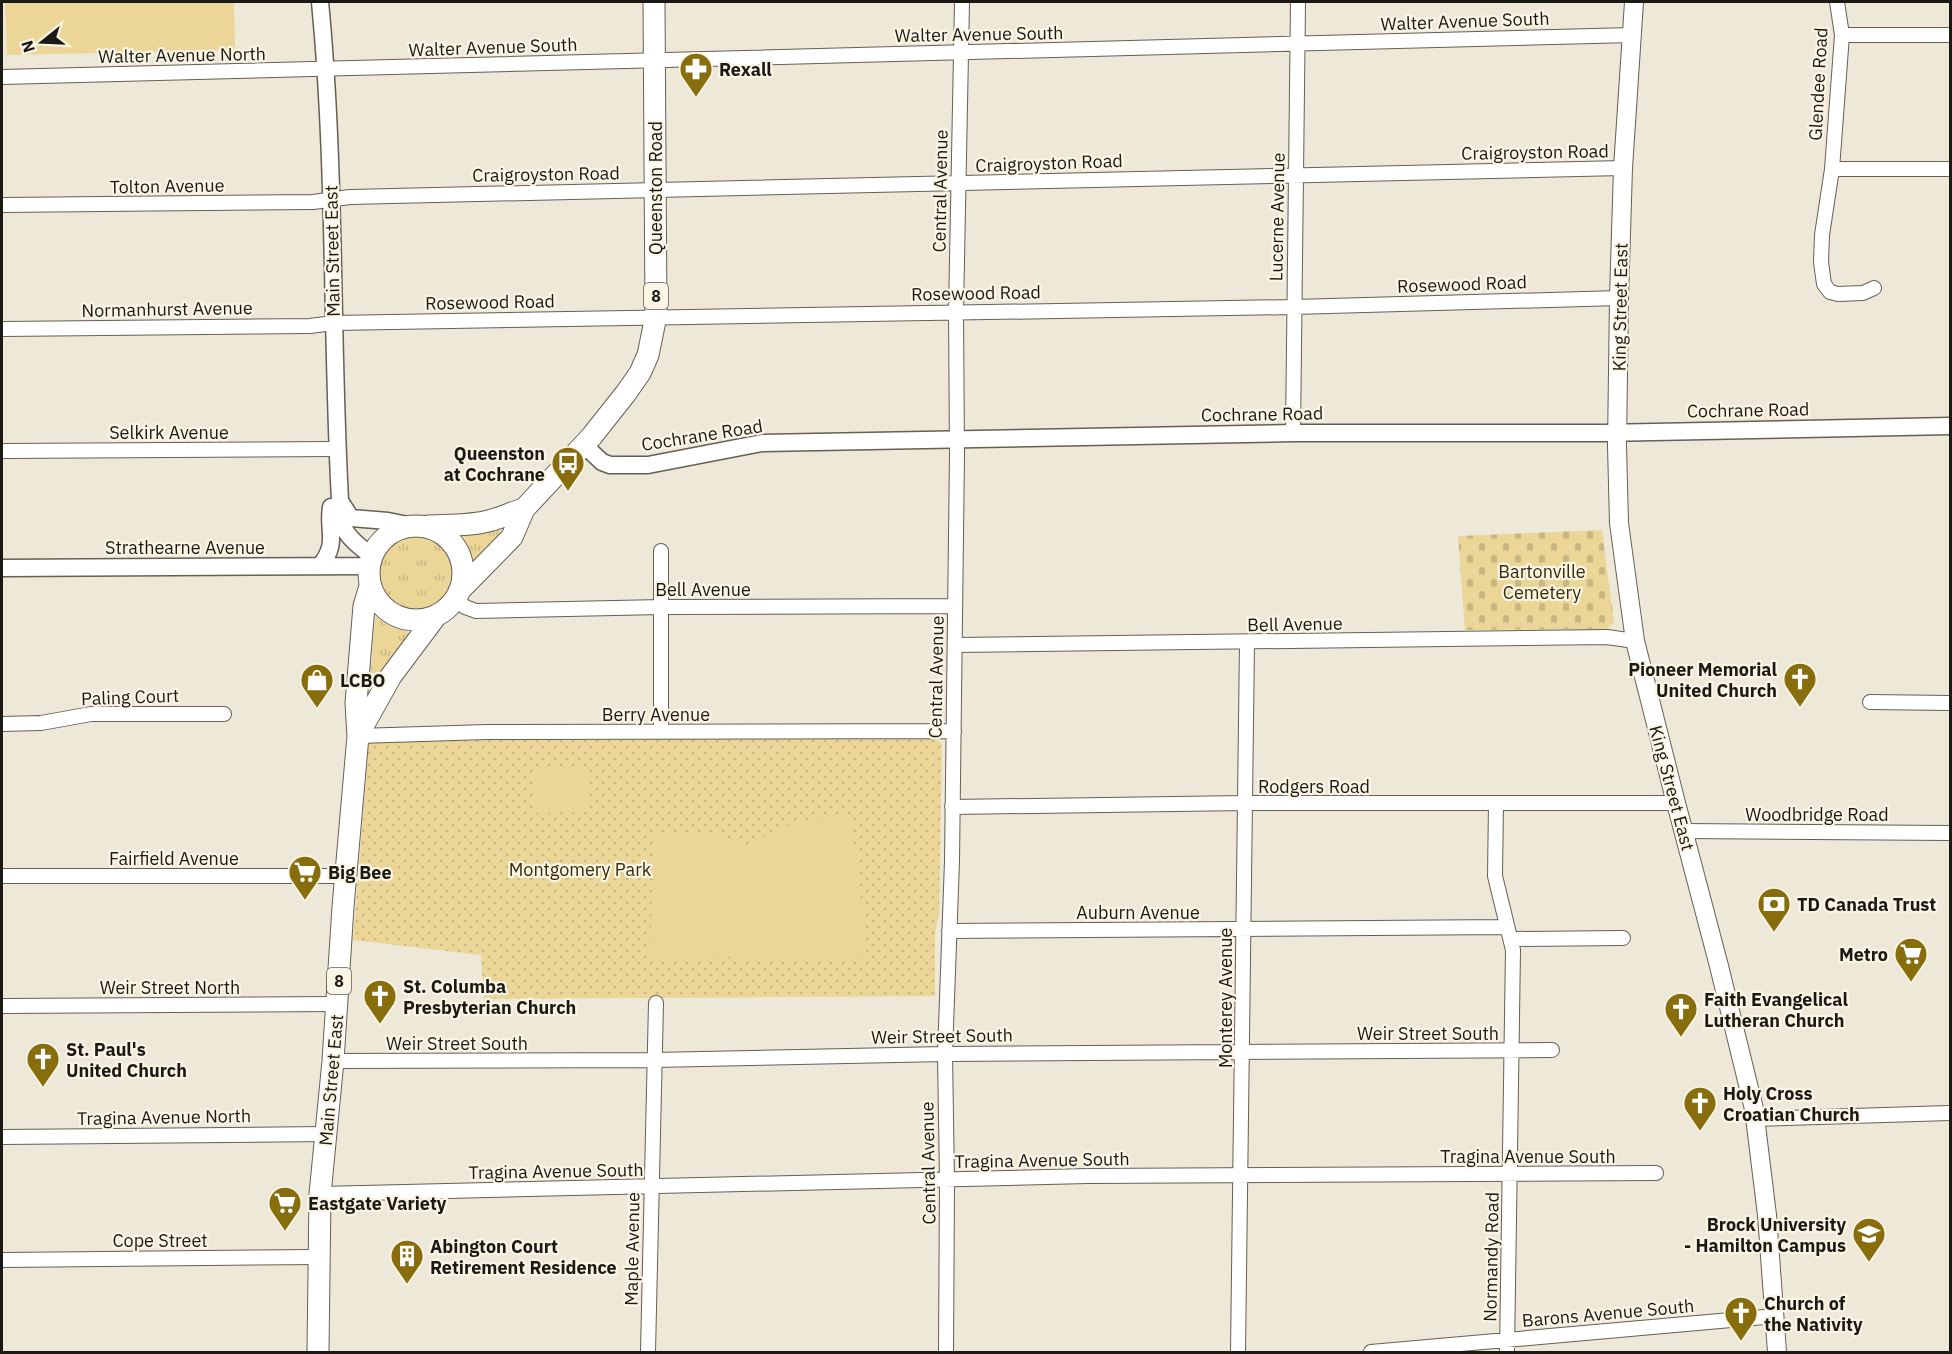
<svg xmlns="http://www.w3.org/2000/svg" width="1952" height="1354" viewBox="0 0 1952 1354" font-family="'IBM Plex Sans',sans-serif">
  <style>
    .grass { fill: url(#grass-tufts) }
    .cemetery { fill: url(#cemetery-stones) }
    .park { fill: url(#park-dots) }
    .garden { fill: #ebd697 }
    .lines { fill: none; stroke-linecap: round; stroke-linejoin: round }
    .minor-casing { stroke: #656053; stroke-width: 16 }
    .tertiary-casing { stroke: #656053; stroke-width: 19 }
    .secondary-casing { stroke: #656053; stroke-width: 20 }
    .primary-casing { stroke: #656053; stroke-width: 23 }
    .minor { stroke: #fff; stroke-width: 14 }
    .tertiary { stroke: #fff; stroke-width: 16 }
    .secondary { stroke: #fff; stroke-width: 18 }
    .primary { stroke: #fff; stroke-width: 21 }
    .labels { text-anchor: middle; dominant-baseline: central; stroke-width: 4.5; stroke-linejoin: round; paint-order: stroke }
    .shield { fill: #faf5e5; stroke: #5e5b53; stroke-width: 1.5 }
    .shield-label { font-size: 16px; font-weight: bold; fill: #1b1914 }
    .street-label { font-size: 18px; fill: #1b1914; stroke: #faf5e5 }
    .poi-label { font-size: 18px; font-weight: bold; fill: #1b1914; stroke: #faf5e5; text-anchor: start }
    .park-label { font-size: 18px; fill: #362b06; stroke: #faf5e5 }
  </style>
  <defs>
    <pattern id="grass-tufts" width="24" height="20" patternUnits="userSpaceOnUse" patternTransform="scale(1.5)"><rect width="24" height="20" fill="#ebd697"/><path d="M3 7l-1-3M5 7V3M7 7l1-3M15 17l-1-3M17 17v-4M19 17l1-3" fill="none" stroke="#c9b781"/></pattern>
    <pattern id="cemetery-stones" width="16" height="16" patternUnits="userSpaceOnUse" patternTransform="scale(1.5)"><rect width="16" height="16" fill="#ebd697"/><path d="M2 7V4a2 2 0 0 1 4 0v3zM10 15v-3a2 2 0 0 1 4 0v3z" fill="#c9b781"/></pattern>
    <pattern id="park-dots" width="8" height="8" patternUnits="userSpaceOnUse" patternTransform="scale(1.5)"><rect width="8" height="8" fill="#ebd697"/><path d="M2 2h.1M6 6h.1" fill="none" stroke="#c9b781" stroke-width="1.8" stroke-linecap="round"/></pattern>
  </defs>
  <rect width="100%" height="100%" fill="#ede8d8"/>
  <path class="grass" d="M499 530 501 533 474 562 468 548 460 534Z
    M376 573a40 40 0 1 1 80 0a40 40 0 1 1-80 0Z
    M377 617 387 625 407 631 409 634 371 685 370 683 375 618Z"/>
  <path class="cemetery" d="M1602 530 1614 623 1606 629 1465 630 1458 536Z"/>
  <path class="park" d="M933 737 942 744 939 913 935 933V996L484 999 481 955 353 940 369 741Z"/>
  <path class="garden" d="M5 2H234L235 50 7 55Z
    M589 769 590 812 536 813 535 770Z
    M851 816 867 950 861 958 731 960V957L658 959 650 953 654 832H701L728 838 750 851C776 820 813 818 851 816Z"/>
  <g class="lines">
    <g class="minor-casing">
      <path id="minor" d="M1837 2 1842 35 1832 169 1822 235 1821 262 1824 284 1830 292 1838 294 1863 293 1874 288
        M1842 35H1950
        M2 77 1633 35
        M1832 169H1950
        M2 205 313 202 350 197 1623 168
        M2 329 310 326 333 323 1294 307 1619 298
        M1293 433 1298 2
        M2 451 337 449
        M661 551V732
        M456 599 465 607 476 611 662 607 955 606
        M955 645 1607 637 1635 641
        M1870 702 1950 703
        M2 724 41 723 91 714H224
        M358 736 487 732 954 731
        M1496 804 1495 876 1513 950 1507 1352
        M952 807 1245 803H1676
        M1683 831 1950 833
        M2 876H346
        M949 931 1507 927
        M1511 939 1623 938
        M2 1006 338 1004
        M333 1061 654 1060 945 1054 1552 1050
        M1755 1119 1950 1113
        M2 1137 326 1134
        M320 1194 1088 1176 1656 1173
        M2 1260 319 1257
        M648 1352 656 1003
        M946 1352 947 1180 945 1054 952 861 957 454 956 312 962 2
        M1238 1352 1247 643
        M1371 1352 1776 1316"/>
    </g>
    <g class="tertiary-casing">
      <path id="tertiary" d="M320 2C336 167 331 334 340 500 334 525 352 542 371 555
        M584 445 602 462 610 465H648L762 443 1293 433H1603L1950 426
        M340 501 351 518 388 521 408 525
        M320 566C339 542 327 533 331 507
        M2 568 368 566"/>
    </g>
    <g class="secondary-casing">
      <path id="secondary" d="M1634 2 1623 168 1619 298 1617 446 1619 523 1635 641 1676 803 1719 966 1754 1109 1767 1215 1777 1352"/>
    </g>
    <g class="primary-casing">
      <path id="primary" d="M369 573a47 47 0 1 1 94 0a47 47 0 1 1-94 0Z
        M428 526C449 525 472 526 492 520 503 517 513 512 524 509
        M459 591 512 537 524 509 592 436 626 393 640 373 648 355 656 316 654 2
        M358 735 391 676 436 616
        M318 1352 320 1194 333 1061 343 907 358 736 356 703 364 606 370 586"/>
    </g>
    <use href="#minor" class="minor"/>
    <use href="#tertiary" class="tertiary"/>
    <use href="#secondary" class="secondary"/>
    <use href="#primary" class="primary"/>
  </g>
  <defs>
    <g id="pharmacy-pin" transform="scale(1.725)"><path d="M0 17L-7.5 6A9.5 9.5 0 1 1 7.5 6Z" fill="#876d0b" stroke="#faf5e5"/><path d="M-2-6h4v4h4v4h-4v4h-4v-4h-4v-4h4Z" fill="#fff"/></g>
    <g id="bus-pin" transform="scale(1.725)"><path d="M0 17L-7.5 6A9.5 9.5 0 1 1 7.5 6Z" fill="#876d0b" stroke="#faf5e5"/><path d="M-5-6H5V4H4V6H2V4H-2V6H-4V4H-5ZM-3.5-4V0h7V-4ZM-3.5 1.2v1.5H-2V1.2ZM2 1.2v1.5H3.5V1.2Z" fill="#fff"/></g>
    <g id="church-pin" transform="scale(1.725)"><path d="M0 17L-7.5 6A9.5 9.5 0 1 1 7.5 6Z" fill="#876d0b" stroke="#faf5e5"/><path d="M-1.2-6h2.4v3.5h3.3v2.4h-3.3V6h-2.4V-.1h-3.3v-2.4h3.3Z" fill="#fff"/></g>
    <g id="shop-pin" transform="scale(1.725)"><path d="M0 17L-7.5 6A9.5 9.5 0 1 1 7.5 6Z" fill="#876d0b" stroke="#faf5e5"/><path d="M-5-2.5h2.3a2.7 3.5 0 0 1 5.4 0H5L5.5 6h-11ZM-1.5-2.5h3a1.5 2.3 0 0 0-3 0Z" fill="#fff"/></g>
    <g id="supermarket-pin" transform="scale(1.725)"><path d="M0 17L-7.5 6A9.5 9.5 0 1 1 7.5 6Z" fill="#876d0b" stroke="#faf5e5"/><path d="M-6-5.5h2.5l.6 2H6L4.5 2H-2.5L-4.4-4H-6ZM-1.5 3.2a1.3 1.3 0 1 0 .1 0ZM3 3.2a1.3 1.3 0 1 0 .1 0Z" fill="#fff"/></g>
    <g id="bank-pin" transform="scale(1.725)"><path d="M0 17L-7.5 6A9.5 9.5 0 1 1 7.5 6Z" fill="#876d0b" stroke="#faf5e5"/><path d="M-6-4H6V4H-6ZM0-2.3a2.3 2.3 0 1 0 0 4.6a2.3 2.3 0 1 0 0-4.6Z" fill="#fff"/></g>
    <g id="university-pin" transform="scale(1.725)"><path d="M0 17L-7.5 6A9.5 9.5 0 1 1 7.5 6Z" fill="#876d0b" stroke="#faf5e5"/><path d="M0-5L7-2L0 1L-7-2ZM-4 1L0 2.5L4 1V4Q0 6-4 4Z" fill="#fff"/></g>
    <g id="building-pin" transform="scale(1.725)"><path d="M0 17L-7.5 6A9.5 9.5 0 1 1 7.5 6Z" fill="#876d0b" stroke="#faf5e5"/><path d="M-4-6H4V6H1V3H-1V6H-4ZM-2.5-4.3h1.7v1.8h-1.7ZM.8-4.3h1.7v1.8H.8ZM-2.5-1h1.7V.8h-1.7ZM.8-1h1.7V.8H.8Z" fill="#fff"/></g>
  </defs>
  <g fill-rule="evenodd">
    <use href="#pharmacy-pin" x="696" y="69"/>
    <use href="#bus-pin" x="568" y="463"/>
    <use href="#church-pin" x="1800" y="679"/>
    <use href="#shop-pin" x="317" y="680"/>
    <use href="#supermarket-pin" x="305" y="872"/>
    <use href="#bank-pin" x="1774" y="904"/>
    <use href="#supermarket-pin" x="1911" y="954"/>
    <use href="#church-pin" x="380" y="996"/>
    <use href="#church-pin" x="1681" y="1009"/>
    <use href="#church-pin" x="43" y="1059"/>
    <use href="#church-pin" x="1700" y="1103"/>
    <use href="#supermarket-pin" x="285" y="1203"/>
    <use href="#university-pin" x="1869" y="1234"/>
    <use href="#building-pin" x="407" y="1256"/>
    <use href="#church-pin" x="1741" y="1313"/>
  </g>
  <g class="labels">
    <g class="shield">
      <rect x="644" y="283" width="24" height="26" rx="4.5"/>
      <rect x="327" y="968" width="24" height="26" rx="4.5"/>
    </g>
    <g class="shield-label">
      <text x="656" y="296">8</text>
      <text x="339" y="981">8</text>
    </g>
    <g class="street-label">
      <text transform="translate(1465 21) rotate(-2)">Walter Avenue South</text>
      <text transform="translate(979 34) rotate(-1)">Walter Avenue South</text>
      <text transform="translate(493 47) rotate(-2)">Walter Avenue South</text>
      <text transform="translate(182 55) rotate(-1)">Walter Avenue North</text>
      <text transform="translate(1818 84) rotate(-87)">Glendee Road</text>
      <text transform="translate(1535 152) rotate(-1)">Craigroyston Road</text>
      <text transform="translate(1049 163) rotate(-2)">Craigroyston Road</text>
      <text transform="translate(546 174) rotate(-1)">Craigroyston Road</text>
      <text transform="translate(167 186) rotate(-1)">Tolton Avenue</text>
      <text transform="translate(655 188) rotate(-90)">Queenston Road</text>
      <text transform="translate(940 191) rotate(-89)">Central Avenue</text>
      <text transform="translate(1277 217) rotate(-89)">Lucerne Avenue</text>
      <text transform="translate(332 251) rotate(-91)">Main Street East</text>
      <text transform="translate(1462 284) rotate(-2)">Rosewood Road</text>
      <text transform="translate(976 293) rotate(-1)">Rosewood Road</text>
      <text transform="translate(490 302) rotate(-1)">Rosewood Road</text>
      <text transform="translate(1620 307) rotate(-89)">King Street East</text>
      <text transform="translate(167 309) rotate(-1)">Normanhurst Avenue</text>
      <text transform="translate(1748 410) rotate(-1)">Cochrane Road</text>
      <text transform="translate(1262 414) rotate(-1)">Cochrane Road</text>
      <text x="169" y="432">Selkirk Avenue</text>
      <text transform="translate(702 435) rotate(-9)">Cochrane Road</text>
      <text x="185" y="547">Strathearne Avenue</text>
      <text x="703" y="589">Bell Avenue</text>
      <text transform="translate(1295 624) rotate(-1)">Bell Avenue</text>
      <text transform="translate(936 677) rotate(-89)">Central Avenue</text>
      <text transform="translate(130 697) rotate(-2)">Paling Court</text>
      <text x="656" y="714">Berry Avenue</text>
      <text x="1314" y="786">Rodgers Road</text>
      <text transform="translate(1672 788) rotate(75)">King Street East</text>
      <text x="1817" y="814">Woodbridge Road</text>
      <text x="174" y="858">Fairfield Avenue</text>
      <text x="1138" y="912">Auburn Avenue</text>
      <text x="170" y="987">Weir Street North</text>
      <text transform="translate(1225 998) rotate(-90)">Monterey Avenue</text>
      <text x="1428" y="1033">Weir Street South</text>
      <text transform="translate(942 1036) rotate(-1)">Weir Street South</text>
      <text x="457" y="1043">Weir Street South</text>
      <text transform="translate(331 1080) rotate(-85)">Main Street East</text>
      <text transform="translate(164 1117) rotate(-1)">Tragina Avenue North</text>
      <text x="1528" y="1156">Tragina Avenue South</text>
      <text transform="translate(1042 1160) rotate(-1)">Tragina Avenue South</text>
      <text transform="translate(928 1163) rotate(-91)">Central Avenue</text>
      <text transform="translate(556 1171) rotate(-1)">Tragina Avenue South</text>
      <text x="160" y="1240">Cope Street</text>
      <text transform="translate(632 1249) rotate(-89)">Maple Avenue</text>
      <text transform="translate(1491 1257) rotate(-89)">Normandy Road</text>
      <text transform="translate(1608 1313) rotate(-5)">Barons Avenue South</text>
    </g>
    <g class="poi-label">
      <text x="719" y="69">Rexall</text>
      <text x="545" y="453" text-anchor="end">Queenston<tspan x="545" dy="21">at Cochrane</tspan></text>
      <text x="1777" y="669" text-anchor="end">Pioneer Memorial<tspan x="1777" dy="21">United Church</tspan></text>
      <text x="340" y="680">LCBO</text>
      <text x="328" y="872">Big Bee</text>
      <text x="1797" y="904">TD Canada Trust</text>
      <text x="1888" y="954" text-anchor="end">Metro</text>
      <text x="403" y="986">St. Columba<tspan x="403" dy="21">Presbyterian Church</tspan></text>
      <text x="1704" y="999">Faith Evangelical<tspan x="1704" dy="21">Lutheran Church</tspan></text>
      <text x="66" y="1049">St. Paul's<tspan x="66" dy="21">United Church</tspan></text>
      <text x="1723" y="1093">Holy Cross<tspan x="1723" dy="21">Croatian Church</tspan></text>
      <text x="308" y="1203">Eastgate Variety</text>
      <text x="1846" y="1224" text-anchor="end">Brock University<tspan x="1846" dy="21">- Hamilton Campus</tspan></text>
      <text x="430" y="1246">Abington Court<tspan x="430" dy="21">Retirement Residence</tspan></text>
      <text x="1764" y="1303">Church of<tspan x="1764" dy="21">the Nativity</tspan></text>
    </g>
    <g class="park-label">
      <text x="1542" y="571">Bartonville<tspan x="1542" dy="21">Cemetery</tspan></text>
      <text x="580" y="869">Montgomery Park</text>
    </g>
  </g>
  <rect width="1952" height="1354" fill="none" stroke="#1b1914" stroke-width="6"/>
  <g transform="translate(42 42) rotate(252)" stroke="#faf5e5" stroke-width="4.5" paint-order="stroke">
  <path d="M0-4.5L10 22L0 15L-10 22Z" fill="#1b1914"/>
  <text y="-9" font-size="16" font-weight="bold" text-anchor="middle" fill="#1b1914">N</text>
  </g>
</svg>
